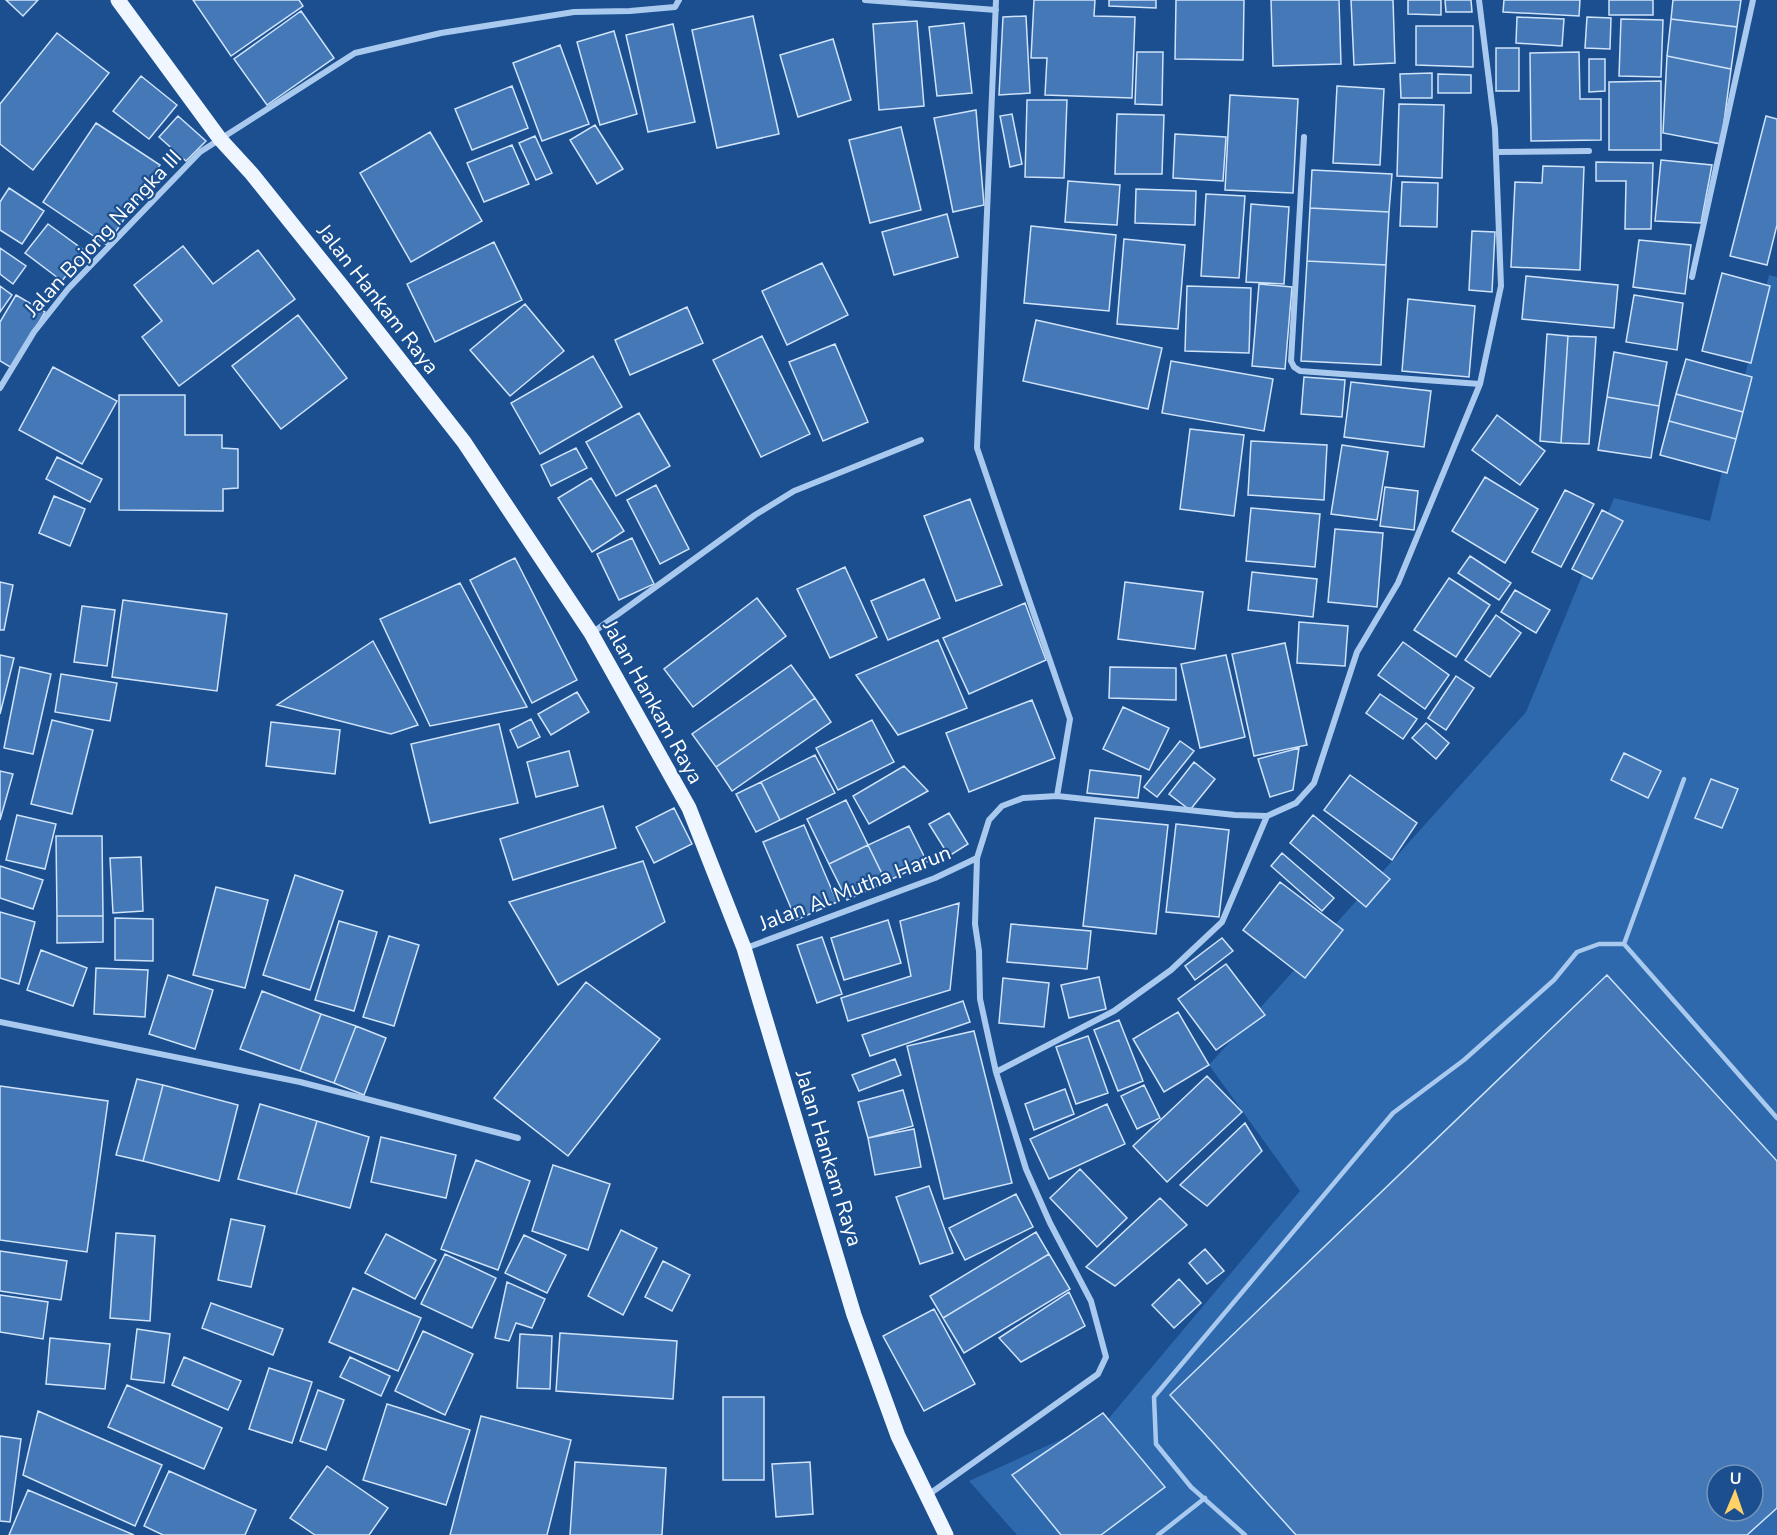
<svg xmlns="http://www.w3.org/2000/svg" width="1777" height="1535" viewBox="0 0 1777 1535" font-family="'Nunito Sans',sans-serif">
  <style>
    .green { fill: #2e69ad; fill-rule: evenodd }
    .building { fill: #4478b7; stroke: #cfe3fa; stroke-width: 1.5; fill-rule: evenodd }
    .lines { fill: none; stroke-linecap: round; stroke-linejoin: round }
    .lane { stroke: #a9c9ee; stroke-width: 4.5 }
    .street { stroke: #a9c9ee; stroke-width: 6 }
    .primary { stroke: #f0f6ff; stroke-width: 15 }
    .labels { text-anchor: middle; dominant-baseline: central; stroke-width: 4.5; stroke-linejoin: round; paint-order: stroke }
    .street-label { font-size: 21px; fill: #fff; stroke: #1b4f8f }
  </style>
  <rect width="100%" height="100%" fill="#1b4f8f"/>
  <path class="green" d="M1769 275 1777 277V1535H1017L969 1481 1109 1418 1300 1191 1209 1065 1526 712 1614 498 1710 521ZM1717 1475H1753V1511H1717Z"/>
  <path class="building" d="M6 0H38L23 16Z
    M193 0H299L303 6 231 56Z
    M1034 0H1095L1094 16 1135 17 1132 98 1045 95 1047 58H1031Z
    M1109 0H1156V8L1109 6Z
    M1176 0H1244L1243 60 1175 59Z
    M1271 0H1339L1341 64 1273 66Z
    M1351 0H1393L1395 63 1354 65Z
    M1408 0H1441V15L1408 14Z
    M1445 0H1471L1472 12H1446Z
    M1504 0H1580L1579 16 1503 12Z
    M1609 0H1653V15H1609Z
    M1673 0H1741L1737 27 1671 19Z
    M301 11 334 58 267 105 234 59Z
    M753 16 779 134 717 148 692 30Z
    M1026 16 1030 93 999 95 1003 17Z
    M1517 17 1564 19 1562 46 1516 43Z
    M1587 17 1611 18 1610 49 1585 48Z
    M1621 19 1663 20 1661 77 1619 76Z
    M1671 19 1737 27 1731 69 1667 56Z
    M917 21 924 106 879 110 873 24Z
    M964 23 972 93 937 96 929 27Z
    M673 24 695 122 648 132 626 35Z
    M1416 26H1473V67L1416 65Z
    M614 31 637 114 600 125 577 42Z
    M57 33 109 73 33 170 0 144V104Z
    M833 39 851 100 798 117 780 55Z
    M560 45 589 124 542 141 513 63Z
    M1496 48H1519V91H1496Z
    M1137 52H1163L1162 105 1135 104Z
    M1579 52 1580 99H1601V140L1531 141 1530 53Z
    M1667 56 1731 69 1721 144 1663 133Z
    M1589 59H1605V91L1589 92Z
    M1432 73V98H1401L1400 74Z
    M1438 74 1471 75V93H1438Z
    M141 76 177 105 149 139 113 111Z
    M1661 81V150H1609V82Z
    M512 86 528 128 472 150 455 109Z
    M1337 86 1384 89 1380 165 1333 163Z
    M1230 95 1298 99 1293 193 1225 190Z
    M1027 100H1067L1064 178 1025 177Z
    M1399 104 1444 105 1442 178 1397 176Z
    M976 110 984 205 953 212 934 118Z
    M1012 114 1022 164 1010 167 1000 116Z
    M1117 114 1164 115 1162 174H1115Z
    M178 116 206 141 186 161 159 137Z
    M1766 116 1777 119V225L1767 265 1730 256Z
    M96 123 160 165 107 245 43 202Z
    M595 125 623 169 597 184 570 140Z
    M901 127 921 210 870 223 849 140Z
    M430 132 482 221 411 262 360 173Z
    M1175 134 1226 137 1223 181 1173 178Z
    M535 136 552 173 536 180 519 143Z
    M512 145 529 184 484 202 467 163Z
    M1661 160 1712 165 1701 223 1655 221Z
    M1596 162 1653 163 1651 229H1625L1626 181H1596Z
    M1543 166 1584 167 1580 270 1511 267 1515 182 1542 183Z
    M1312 170 1392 174 1389 212 1310 208Z
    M1068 181 1120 185 1117 225 1065 222Z
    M1402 182 1438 183 1437 227 1400 226Z
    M9 188 44 211 22 244 0 230V202Z
    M1136 189 1196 191 1195 225 1135 223Z
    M1206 194 1245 196 1239 278 1201 276Z
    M1251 204 1289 207 1284 284 1246 282Z
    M1310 208 1389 212 1386 265 1307 261Z
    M947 214 958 257 894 275 882 232Z
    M48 224 85 251 62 281 25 253Z
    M1031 226 1116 235 1109 311 1024 303Z
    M1472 231 1495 232 1492 292 1469 290Z
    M1124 239 1185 245 1178 329 1117 324Z
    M1639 240 1691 245 1685 294 1633 287Z
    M494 242 522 300 435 342 407 284Z
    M183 246 213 284 258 250 295 299 179 386 142 337 162 321 134 285Z
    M0 248 26 266 13 284 0 274Z
    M1307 261 1386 265 1381 365 1301 361Z
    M822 263 848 315 787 345 762 291Z
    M1722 273 1770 286 1751 363 1702 351Z
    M1526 276 1618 285 1614 328 1522 319Z
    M1259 284 1292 287 1285 369 1252 366Z
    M0 286 12 295 0 312Z
    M1187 286 1251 288 1249 353 1185 351Z
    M16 295 45 312 12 368 0 361V322Z
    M1634 295 1683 303 1677 350 1626 342Z
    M1408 299 1475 306 1469 377 1402 371Z
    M525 304 564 351 510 396 470 350Z
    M687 307 703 343 630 375 615 340Z
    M298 315 347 378 281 429 232 366Z
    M1036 320 1162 348 1148 409 1023 381Z
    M1547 334 1568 336 1561 443 1540 441Z
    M762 336 810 434 761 457 713 360Z
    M1568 336 1596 337 1589 444 1561 443Z
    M835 344 868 422 823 441 789 362Z
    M1614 352 1667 362 1659 406 1607 397Z
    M593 356 622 407 540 454 511 403Z
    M1686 359 1752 377 1743 412 1676 394Z
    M1171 361 1273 379 1264 431 1162 413Z
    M53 367 117 401 82 464 19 430Z
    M1304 377 1345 380 1342 417 1301 414Z
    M1351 382 1431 391 1424 447 1344 437Z
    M1676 394 1743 412 1736 439 1669 421Z
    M119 395H185V435H222V448L238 449V488L223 489V511L119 510Z
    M1607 397 1659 406 1651 458 1598 450Z
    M639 413 670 466 616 496 586 442Z
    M1497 415 1545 451 1520 485 1472 450Z
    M1669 421 1736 439 1727 473 1660 455Z
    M1190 429 1244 435 1234 516 1180 509Z
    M1251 441 1327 445 1324 500 1248 495Z
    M1342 445 1388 452 1377 520 1331 514Z
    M576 448 587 468 551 486 541 465Z
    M57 457 102 479 90 502 46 479Z
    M1485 477 1538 509 1505 563 1452 531Z
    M591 478 624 531 592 552 558 498Z
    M656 485 689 549 660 564 627 500Z
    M1385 487 1418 491 1414 530 1380 526Z
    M1565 490 1594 504 1561 567 1532 552Z
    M54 496 85 509 70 546 39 533Z
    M970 499 1002 585 956 601 924 516Z
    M1251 508 1320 514 1315 567 1246 561Z
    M1602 510 1623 521 1592 579 1572 569Z
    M1335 529 1383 533 1377 607 1328 602Z
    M632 538 654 584 619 600 597 554Z
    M1470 556 1511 583 1499 600 1458 573Z
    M515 558 577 680 532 703 470 580Z
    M845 567 877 637 830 658 797 589Z
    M1252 572 1317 579 1313 617 1248 610Z
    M1449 578 1490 605 1456 657 1414 630Z
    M924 579 940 618 888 640 871 601Z
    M0 582 13 585 4 630H0Z
    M1125 582 1203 592 1195 649 1118 639Z
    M460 583 527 707 430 726 380 619Z
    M1515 590 1550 610 1536 633 1501 612Z
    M757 598 786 636 693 707 664 669Z
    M123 600 227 614 217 691 112 677Z
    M1025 603 1046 660 969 694 943 638Z
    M82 606 115 610 107 666 74 662Z
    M1496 615 1521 633 1490 677 1465 660Z
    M1299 622 1348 626 1345 666 1297 663Z
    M938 640 967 708 898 735 856 675Z
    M373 641 418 725 391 734 277 705Z
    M1403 642 1449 675 1425 709 1378 675Z
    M1285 643 1307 745 1254 756 1232 654Z
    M0 655 14 658 0 714Z
    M1226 655 1245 737 1200 748 1181 664Z
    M791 665 815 698 716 767 692 734Z
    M20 667 51 674 33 754 4 748Z
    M1110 667 1176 668V700L1109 698Z
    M61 674 117 683 110 721 55 712Z
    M1456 676 1474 688 1446 730 1428 718Z
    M577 692 589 712 551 735 538 714Z
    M1380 694 1417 719 1403 739 1366 713Z
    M815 698 831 722 732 791 716 767Z
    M1032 700 1055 758 969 792 946 733Z
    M1123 707 1169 728 1149 770 1103 749Z
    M531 719 540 737 518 748 510 730Z
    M52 720 93 730 72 814 31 804Z
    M872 720 894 762 838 790 816 748Z
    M271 722 340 730 335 774 266 766Z
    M1426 723 1449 743 1436 759 1412 738Z
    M499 724 518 803 430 823 411 744Z
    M1180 741 1194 751 1157 797 1144 787Z
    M1299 748 1293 790 1270 797 1258 759Z
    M569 751 578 786 536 797 527 762Z
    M1624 753 1661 771 1648 798 1611 780Z
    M815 755 835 793 780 820 761 782Z
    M1194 762 1215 779 1190 810 1169 794Z
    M904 766 928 791 869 824 853 796Z
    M1090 770 1141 776 1138 798 1087 793Z
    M0 771 13 774 0 820Z
    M1350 775 1417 823 1392 860 1324 810Z
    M1711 779 1738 789 1722 828 1695 818Z
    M761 782 780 820 756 832 736 794Z
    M846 800 868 845 829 864 807 819Z
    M603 806 616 848 513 880 500 839Z
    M674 808 692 844 654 863 636 827Z
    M949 813 968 844 949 856 929 824Z
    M17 815 56 824 45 869 6 860Z
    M1313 815 1390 879 1366 907 1290 843Z
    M1095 818 1168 825 1156 934 1083 926Z
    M1176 824 1229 830 1219 917 1166 912Z
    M804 825 837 902 796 920 763 842Z
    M909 826 927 862 886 882 868 845Z
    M56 836H102L103 916H57Z
    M868 845 886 882 847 900 829 864Z
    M1282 853 1334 898 1322 911 1271 866Z
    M141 857 143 911 113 913 110 858Z
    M643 861 665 922 558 985 509 902Z
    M0 866 43 880 33 909 0 898Z
    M295 875 343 891 310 990 263 975Z
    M1280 882 1343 930 1305 978 1243 930Z
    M216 887 268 900 245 988 193 975Z
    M959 903 950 990 848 1021 841 998 911 976 900 921Z
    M0 912 35 922 19 984 0 978Z
    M57 916H103V942L57 943Z
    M115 918 153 919V961L115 960Z
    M888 920 901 963 844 980 831 938Z
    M339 921 377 932 354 1011 315 1000Z
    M1011 924 1091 931 1087 969 1007 962Z
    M389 936 419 945 394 1026 363 1017Z
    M822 937 842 994 817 1003 797 945Z
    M1222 938 1233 951 1195 980 1185 966Z
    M41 950 87 968 73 1006 27 990Z
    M1226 964 1265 1015 1216 1050 1178 999Z
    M96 968 148 970 145 1017 94 1014Z
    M168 975 213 990 195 1049 149 1034Z
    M1607 975 1777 1161V1508L1747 1535H1296L1170 1395ZM1717 1475H1753V1511H1717Z
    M1099 977 1106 1009 1069 1018 1061 985Z
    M1003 978 1049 983 1044 1027 999 1023Z
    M586 982 660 1039 568 1156 494 1098Z
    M262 991 321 1014 300 1071 240 1049Z
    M963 1001 970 1022 870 1056 862 1035Z
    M1178 1012 1209 1065 1164 1092 1133 1039Z
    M321 1014 356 1026 334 1083 300 1071Z
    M1119 1020 1143 1081 1118 1091 1094 1030Z
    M356 1026 386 1038 364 1095 334 1083Z
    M974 1031 1012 1183 944 1199 907 1046Z
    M1088 1036 1108 1093 1076 1104 1056 1047Z
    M895 1059 901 1075 859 1091 852 1075Z
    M1207 1076 1242 1112 1167 1182 1133 1146Z
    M137 1079 163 1085 143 1161 116 1155Z
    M163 1085 238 1105 219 1181 143 1161Z
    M1144 1085 1160 1118 1137 1129 1121 1096Z
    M0 1086 108 1101 87 1252 0 1240Z
    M1065 1089 1074 1114 1034 1130 1025 1104Z
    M903 1090 913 1126 868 1138 858 1102Z
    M260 1104 317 1121 296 1194 238 1179Z
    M1107 1104 1125 1144 1049 1179 1030 1139Z
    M317 1121 369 1137 350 1208 296 1194Z
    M1245 1123 1262 1151 1207 1206 1180 1185Z
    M914 1129 921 1167 875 1175 868 1138Z
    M381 1137 456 1155 446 1198 371 1182Z
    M476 1160 530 1181 498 1270 441 1249Z
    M553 1165 610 1184 588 1250 532 1231Z
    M1080 1169 1127 1218 1097 1247 1050 1198Z
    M929 1186 953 1253 920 1264 896 1197Z
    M1016 1194 1033 1227 965 1260 949 1228Z
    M1160 1198 1187 1225 1115 1286 1086 1267Z
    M231 1219 265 1226 251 1287 218 1280Z
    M621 1230 657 1248 623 1315 588 1296Z
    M1036 1232 1049 1254 943 1318 930 1296Z
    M116 1233 155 1236 150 1321 110 1318Z
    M386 1234 436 1260 415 1299 365 1273Z
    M524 1235 566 1255 547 1293 505 1273Z
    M1205 1249 1224 1271 1207 1284 1189 1263Z
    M0 1251 67 1261 61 1300 0 1291Z
    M445 1254 496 1278 472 1328 421 1304Z
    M1049 1254 1070 1289 964 1353 943 1318Z
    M663 1261 690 1275 672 1311 645 1297Z
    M1179 1279 1201 1303 1174 1328 1152 1305Z
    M507 1282 545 1299 532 1328 516 1323 509 1341 495 1338Z
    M353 1288 421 1318 398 1371 329 1342Z
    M1069 1292 1085 1326 1021 1362 999 1338Z
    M0 1295 48 1302 43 1339 0 1332Z
    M211 1303 283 1329 273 1355 202 1328Z
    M934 1309 975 1384 924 1411 883 1336Z
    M137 1329 170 1334 164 1383 131 1379Z
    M423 1331 473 1354 445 1415 395 1391Z
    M560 1333 677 1341 673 1399 556 1391Z
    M520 1334 552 1336 550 1389 517 1388Z
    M50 1338 110 1344 105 1389 46 1384Z
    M184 1357 241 1381 228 1410 172 1385Z
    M350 1357 390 1376 381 1396 340 1377Z
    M269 1368 312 1382 292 1443 249 1429Z
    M127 1385 222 1428 204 1469 108 1427Z
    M318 1390 344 1400 326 1450 300 1441Z
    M723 1397H764V1480H723Z
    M387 1404 470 1430 446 1505 363 1480Z
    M38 1411 162 1465 135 1526 23 1475Z
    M1103 1413 1165 1487 1101 1535H1061L1012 1475Z
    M481 1416 571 1440 547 1535H450Z
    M0 1436 21 1439 10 1522 0 1521Z
    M575 1462 666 1468 662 1535H570Z
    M810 1462 813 1514 776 1517 772 1464Z
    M327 1466 388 1508 369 1535H315L290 1518Z
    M169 1471 256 1510 245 1535H163L144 1526Z
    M28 1490 134 1535H9Z"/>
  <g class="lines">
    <path class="lane" d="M1624 944 1684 779
      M1158 1535 1205 1498
      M1245 1535 1191 1487 1156 1444 1154 1397 1393 1113 1464 1060 1554 980 1577 952 1599 944H1624L1777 1118"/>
    <path class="street" d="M865 0 996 10
      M996 0 977 448 1070 719 1057 796
      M1304 137 1291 361 1294 367 1300 371 1480 384
      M1496 152 1589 151
      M1692 277 1753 0
      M0 388 34 332 68 289 200 152 355 53 441 33 574 12 630 11 675 7 679 0
      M592 633 755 515 794 491 921 440
      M746 948 935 878 977 858
      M0 1022 300 1082 518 1138
      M996 1072 1114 1011 1171 970 1222 922 1267 816
      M928 1495 1098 1374 1106 1357 1091 1301 1050 1223 1026 1169 996 1072 980 999 979 951 975 924 977 858 989 820 1002 806 1023 798 1057 796 1235 815 1267 816 1296 803 1314 783 1357 652 1398 583 1480 384 1501 286 1495 129 1479 0"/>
    <path class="primary" d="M118 0 220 139 252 174 341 285 464 442 591 633 689 808 744 948 854 1315 898 1436 946 1535"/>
  </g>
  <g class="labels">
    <g class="street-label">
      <text transform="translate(103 233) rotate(-47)">Jalan Bojong Nangka III</text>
      <text transform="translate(378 299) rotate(52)">Jalan Hankam Raya</text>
      <text transform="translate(653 702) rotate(61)">Jalan Hankam Raya</text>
      <text transform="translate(855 888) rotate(-21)">Jalan Al Mutha Harun</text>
      <text transform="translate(829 1158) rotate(73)">Jalan Hankam Raya</text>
    </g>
  </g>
  <g transform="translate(1735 1493) rotate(2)"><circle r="28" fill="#1b4f8f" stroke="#7695bc" stroke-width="1.5"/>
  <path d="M0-4.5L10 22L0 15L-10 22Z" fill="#ffd166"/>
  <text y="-9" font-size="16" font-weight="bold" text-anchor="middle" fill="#ffffff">U</text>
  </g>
</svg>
